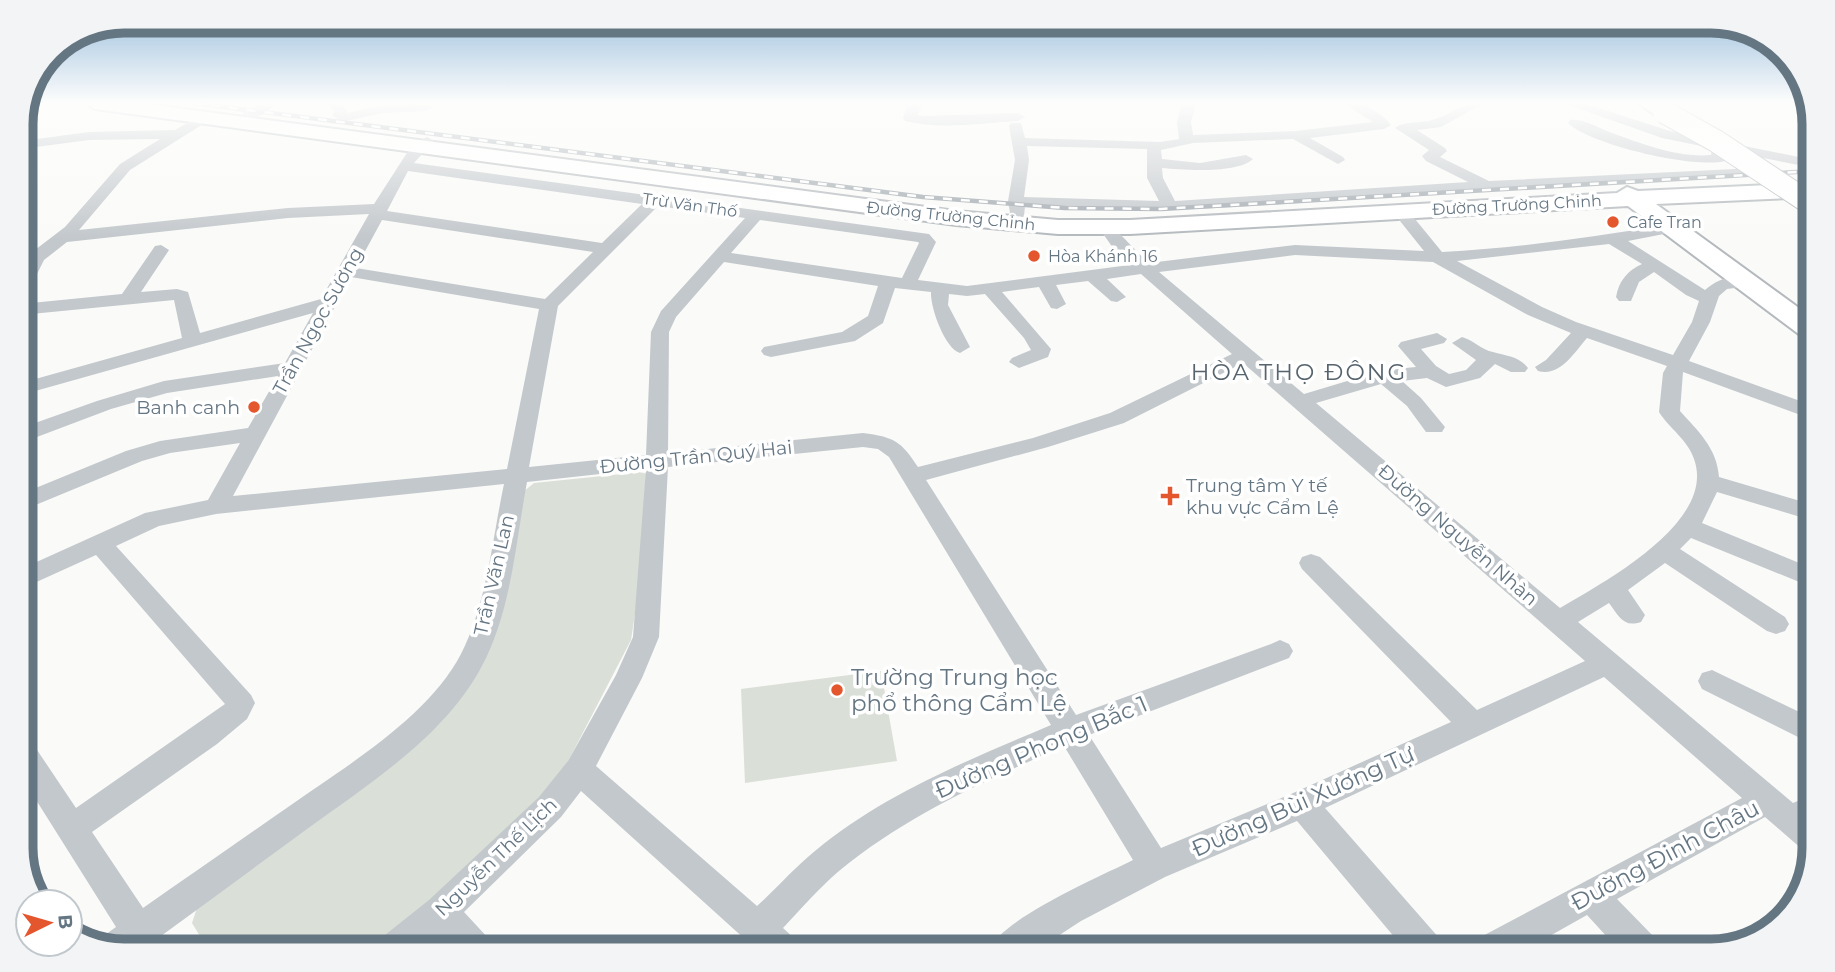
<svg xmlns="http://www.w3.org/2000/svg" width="1835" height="972" viewBox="0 0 1835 972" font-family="Montserrat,sans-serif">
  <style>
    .green { fill: #dadfd7 }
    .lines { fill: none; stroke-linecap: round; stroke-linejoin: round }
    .highway-casing { stroke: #b4b9bd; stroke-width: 4 }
    .minor { fill: #c3c8cc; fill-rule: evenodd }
    .highway { fill: #fff; fill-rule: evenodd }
    .rail-casing { stroke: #a2aab0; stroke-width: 4.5 }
    .rail { stroke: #fff; stroke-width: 2.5; stroke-dasharray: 9; stroke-linecap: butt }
    .highway-bridge-casing { stroke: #b4b9bd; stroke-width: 24; stroke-linecap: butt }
    .highway-bridge { stroke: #fff; stroke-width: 22 }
    .poi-dot { fill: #e4572e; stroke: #fff; stroke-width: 2.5 }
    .labels { text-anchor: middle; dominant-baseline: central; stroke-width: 7; stroke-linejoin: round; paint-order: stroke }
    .far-street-label { font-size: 16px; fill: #657683; stroke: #fff }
    .far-poi-label { font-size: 16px; fill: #657683; stroke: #fff; text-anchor: start }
    .street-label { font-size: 19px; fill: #657683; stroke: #fff }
    .poi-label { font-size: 19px; fill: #657683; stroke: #fff; text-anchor: end }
    .quarter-label { font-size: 23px; letter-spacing: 2px; fill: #57646e; stroke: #fff }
    .near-poi-label { font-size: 23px; fill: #657683; stroke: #fff; text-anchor: start }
    .near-street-label { font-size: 23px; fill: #657683; stroke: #fff }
    .rim { fill: none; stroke: #657683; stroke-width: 9 }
  </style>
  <rect width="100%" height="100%" fill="#fafaf8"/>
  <path class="green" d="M642 472 646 474 639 587 631 640 564 769 535 805 432 906 375 951H209L192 923 198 905 458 697 523 492 534 483Z
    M881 671 897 761 745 783 741 689Z"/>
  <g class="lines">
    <g class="highway-casing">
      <path id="highway" d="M85 103H139L956 211 1058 220H1130L1617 193 1627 187 1638 191 1814 183V197L1656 204 1814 319V340L1804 338 1628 206 1130 234H1058L956 225 95 109Z
        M1638 103H1662L1674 112 1671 116H1657Z"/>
    </g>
    <path class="minor" d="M262 103H276C269 112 255 121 243 119V113Z
      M326 103H341L348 113C366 109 418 95 433 107L426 111 382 113 342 122 332 115 335 112Z
      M908 103H922L918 115 923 116 1018 113 1025 117 1018 121C980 123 942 130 905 121L903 118Z
      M1182 103H1196L1191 122 1193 135 1296 131 1373 122 1343 103C1363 103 1378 109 1391 125L1384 129 1310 138 1343 157 1345 160 1338 164 1293 139 1193 143 1161 150 1162 159 1200 163 1246 155 1253 159C1237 174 1184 170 1162 168L1163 178 1175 201 1468 182 1426 161 1422 156 1429 150 1395 128C1405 120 1420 124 1432 120 1454 114 1458 103 1484 103L1441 127 1417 130 1445 148 1447 151 1440 157 1489 181 1735 169 1747 163 1754 167 1739 177C1631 184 1524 187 1416 194 1286 204 1156 217 1025 206L1024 216 1018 218 1010 213 1008 201 1015 160 1009 126 1011 123H1021L1025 138 1160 142 1179 139 1177 122ZM1027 146 1147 149V178L1159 201 1024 197 1029 160Z
      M1563 103H1583L1670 131 1814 160V168L1722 150 1727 158 1725 161C1694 169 1591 145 1568 123L1570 120C1583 118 1600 129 1612 133 1643 144 1678 158 1711 155L1712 150 1716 149 1662 138Z
      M203 114 210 118 208 121 130 170 79 230 288 208 374 204 412 145 427 137 434 141 414 163 929 234 936 242 918 280 967 286 1130 265 1118 255 1099 228 1107 223C1113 225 1140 256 1149 263L1295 245 1424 251 1392 211 1400 206 1406 208 1442 252C1516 248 1589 238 1663 225L1669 227 1671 230 1669 233 1628 241 1705 290C1716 280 1740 269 1753 282L1750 286 1727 289 1719 296 1710 322 1689 361 1814 406V420L1683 372 1680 411C1698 431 1717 448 1719 477L1814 505V521L1717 492 1702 523 1814 569V588L1691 538 1680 549 1785 617 1789 624 1785 631 1776 634 1767 631 1665 563 1628 590 1645 615 1641 622C1623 628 1619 616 1609 603L1578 622 1793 803 1814 794 1813 854 1803 850 1765 817 1617 899 1656 939 1661 951H1620L1587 915 1523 951H1472L1477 939 1742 798 1604 677 1325 808 1440 939 1445 951H1406L1297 821 1165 877 1081 921 1035 951H988C1001 919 1099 877 1133 860L1064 746C985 781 907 815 839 871 819 888 801 909 783 928L795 939 800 951H758L581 791 561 817 464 912 489 939 494 951H454L439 935 419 951H375L380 939 429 900 539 797 568 761 616 675 633 637 646 469 527 482C516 540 512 604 486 658 450 733 373 781 307 829 258 865 210 900 161 936L168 951H124L99 945 102 937 116 927 21 776V737L31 741 76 808 225 704 96 555 21 589V569L145 513 208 500 240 443 170 453 142 461 21 511V494L126 451 160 441 248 428 278 376 167 393 111 409 21 443V428L97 401 164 381 285 363 313 313 21 395V383L182 338 174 300 21 315V304L122 294 155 246 161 245 169 250 141 292 177 289 188 292 200 333 321 299 369 214 288 218 67 242 44 260 30 288 21 293V271L31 253 65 227 120 164 160 139 89 140 21 149V141L89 132 175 130ZM408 171 642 204 602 243 387 211ZM658 206 745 218 661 311 651 332 646 455 529 467 558 306ZM382 220 593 252 545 299 356 268ZM760 220 918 242 919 243 902 278 731 253ZM1609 244 1642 264C1627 271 1619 281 1616 297L1619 301H1631L1639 282 1654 272 1686 295 1699 301 1692 322 1673 355 1576 322 1542 307 1457 261ZM1295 255 1433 262 1528 315 1571 333 1546 360 1535 367 1538 371C1560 377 1574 353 1587 338L1667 366 1663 373 1659 412C1669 428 1688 440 1694 459 1717 522 1604 582 1560 608L1316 403 1381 384 1407 406 1426 432H1442L1445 427 1421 398 1402 381 1427 378 1446 387 1480 378 1495 364 1511 372H1525L1528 368C1519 356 1506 356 1493 352 1482 350 1473 340 1462 337L1452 343 1476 360 1466 370 1449 374 1436 366 1421 349 1444 343 1447 339 1437 333 1401 342 1398 346 1416 367 1384 370 1304 394 1159 272ZM724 262 878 286 868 316 842 332 764 347 761 351 764 355 771 357 855 341 883 323 895 288 931 292C930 307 945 349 960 353L970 347 948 305 949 294 967 296 985 294 1024 338 1031 350 1012 358 1009 362 1019 368 1048 357 1051 349 1002 292 1039 287 1051 308 1057 309 1066 304 1056 285 1088 281 1111 301 1117 302 1126 297 1107 279 1141 274 1232 354 1110 413 1033 438 918 467C901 441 894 437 863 433L668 453 669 332 676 317ZM351 277 539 309 507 469 233 496ZM1243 363 1585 661 1477 710 1320 557 1311 554 1302 557 1299 563 1302 569 1451 722 1291 794 1161 848 1089 735 1289 658 1293 651 1289 644 1280 640 1271 644 1076 715 926 480 1048 447 1124 423ZM863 447 878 449 889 457 1051 725C969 760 885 793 815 851 795 867 777 888 757 906L596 766 642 678 659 637 668 467ZM504 484C492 540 487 603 461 654 428 717 348 765 291 805 242 839 192 874 143 908L92 832 217 744 247 719 255 703 251 695 116 546 159 526 216 514Z
      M1712 670 1814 719V745L1702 689 1698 681 1702 673Z"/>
    <use href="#highway" class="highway"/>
    <g class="rail-casing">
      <path id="rail" d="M193 103 923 197 1065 208 1161 209 1814 171"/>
    </g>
    <use href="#rail" class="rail"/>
    <g class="highway-bridge-casing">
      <path id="highway-bridge" d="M1664 112 1716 141 1814 206"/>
    </g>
    <use href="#highway-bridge" class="highway-bridge"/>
  </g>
  <linearGradient id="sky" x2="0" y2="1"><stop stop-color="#96bcdc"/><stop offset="0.43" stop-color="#fdfdfc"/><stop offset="1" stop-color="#fdfdfc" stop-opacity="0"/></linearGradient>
  <rect width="1835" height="239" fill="url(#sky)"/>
  <g class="poi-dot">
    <circle cx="1613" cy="222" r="7"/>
    <circle cx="1034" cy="256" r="7"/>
    <circle cx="254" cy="407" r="7"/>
    <path d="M1166.5 485.5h7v7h7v7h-7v7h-7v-7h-7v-7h7z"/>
    <circle cx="837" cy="690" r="7"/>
  </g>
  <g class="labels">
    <g class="far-street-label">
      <text transform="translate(690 205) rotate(8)">Trừ Văn Thố</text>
      <text transform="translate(1517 205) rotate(-3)">Đường Trường Chinh</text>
      <text transform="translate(951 216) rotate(6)">Đường Trường Chinh</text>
    </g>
    <g class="far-poi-label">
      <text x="1627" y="222">Cafe Tran</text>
      <text x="1048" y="256">Hòa Khánh 16</text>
    </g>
    <g class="street-label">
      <text transform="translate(318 321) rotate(-61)">Trần Ngọc Sương</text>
      <text transform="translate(696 457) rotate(-6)">Đường Trần Quý Hai</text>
      <text transform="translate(1458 535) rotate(41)">Đường Nguyễn Nhàn</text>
      <text transform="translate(494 575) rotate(-77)">Trần Văn Lan</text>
      <text transform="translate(496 857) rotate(-44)">Nguyễn Thế Lịch</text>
    </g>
    <g class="poi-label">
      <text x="240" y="407">Banh canh</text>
      <text x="1186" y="485" text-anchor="start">Trung tâm Y tế<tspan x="1186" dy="22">khu vực Cẩm Lệ</tspan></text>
    </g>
    <g class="quarter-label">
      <text x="1299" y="372">HÒA THỌ ĐÔNG</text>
    </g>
    <g class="near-poi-label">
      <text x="851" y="677">Trường Trung học<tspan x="851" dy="26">phổ thông Cẩm Lệ</tspan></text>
    </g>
    <g class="near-street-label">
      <text transform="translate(1041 747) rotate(-23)">Đường Phong Bắc 1</text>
      <text transform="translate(1303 801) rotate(-24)">Đường Bùi Xương Tự</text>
      <text transform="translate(1665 855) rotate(-28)">Đường Đinh Châu</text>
    </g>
  </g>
  <path d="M0 0H1835V972H0ZM124 33H1711A91 91 0 0 1 1802 124V848A91 91 0 0 1 1711 939H124A91 91 0 0 1 33 848V124A91 91 0 0 1 124 33Z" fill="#f3f4f5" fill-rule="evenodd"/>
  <path class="rim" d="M124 33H1711A91 91 0 0 1 1802 124V848A91 91 0 0 1 1711 939H124A91 91 0 0 1 33 848V124A91 91 0 0 1 124 33Z"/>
  <g transform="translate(49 923) rotate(85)"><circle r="33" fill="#ffffff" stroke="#c1c8cd" stroke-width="2"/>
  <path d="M0-5L12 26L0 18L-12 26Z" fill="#e4572e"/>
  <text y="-10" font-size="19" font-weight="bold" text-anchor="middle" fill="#657683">B</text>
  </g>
</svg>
